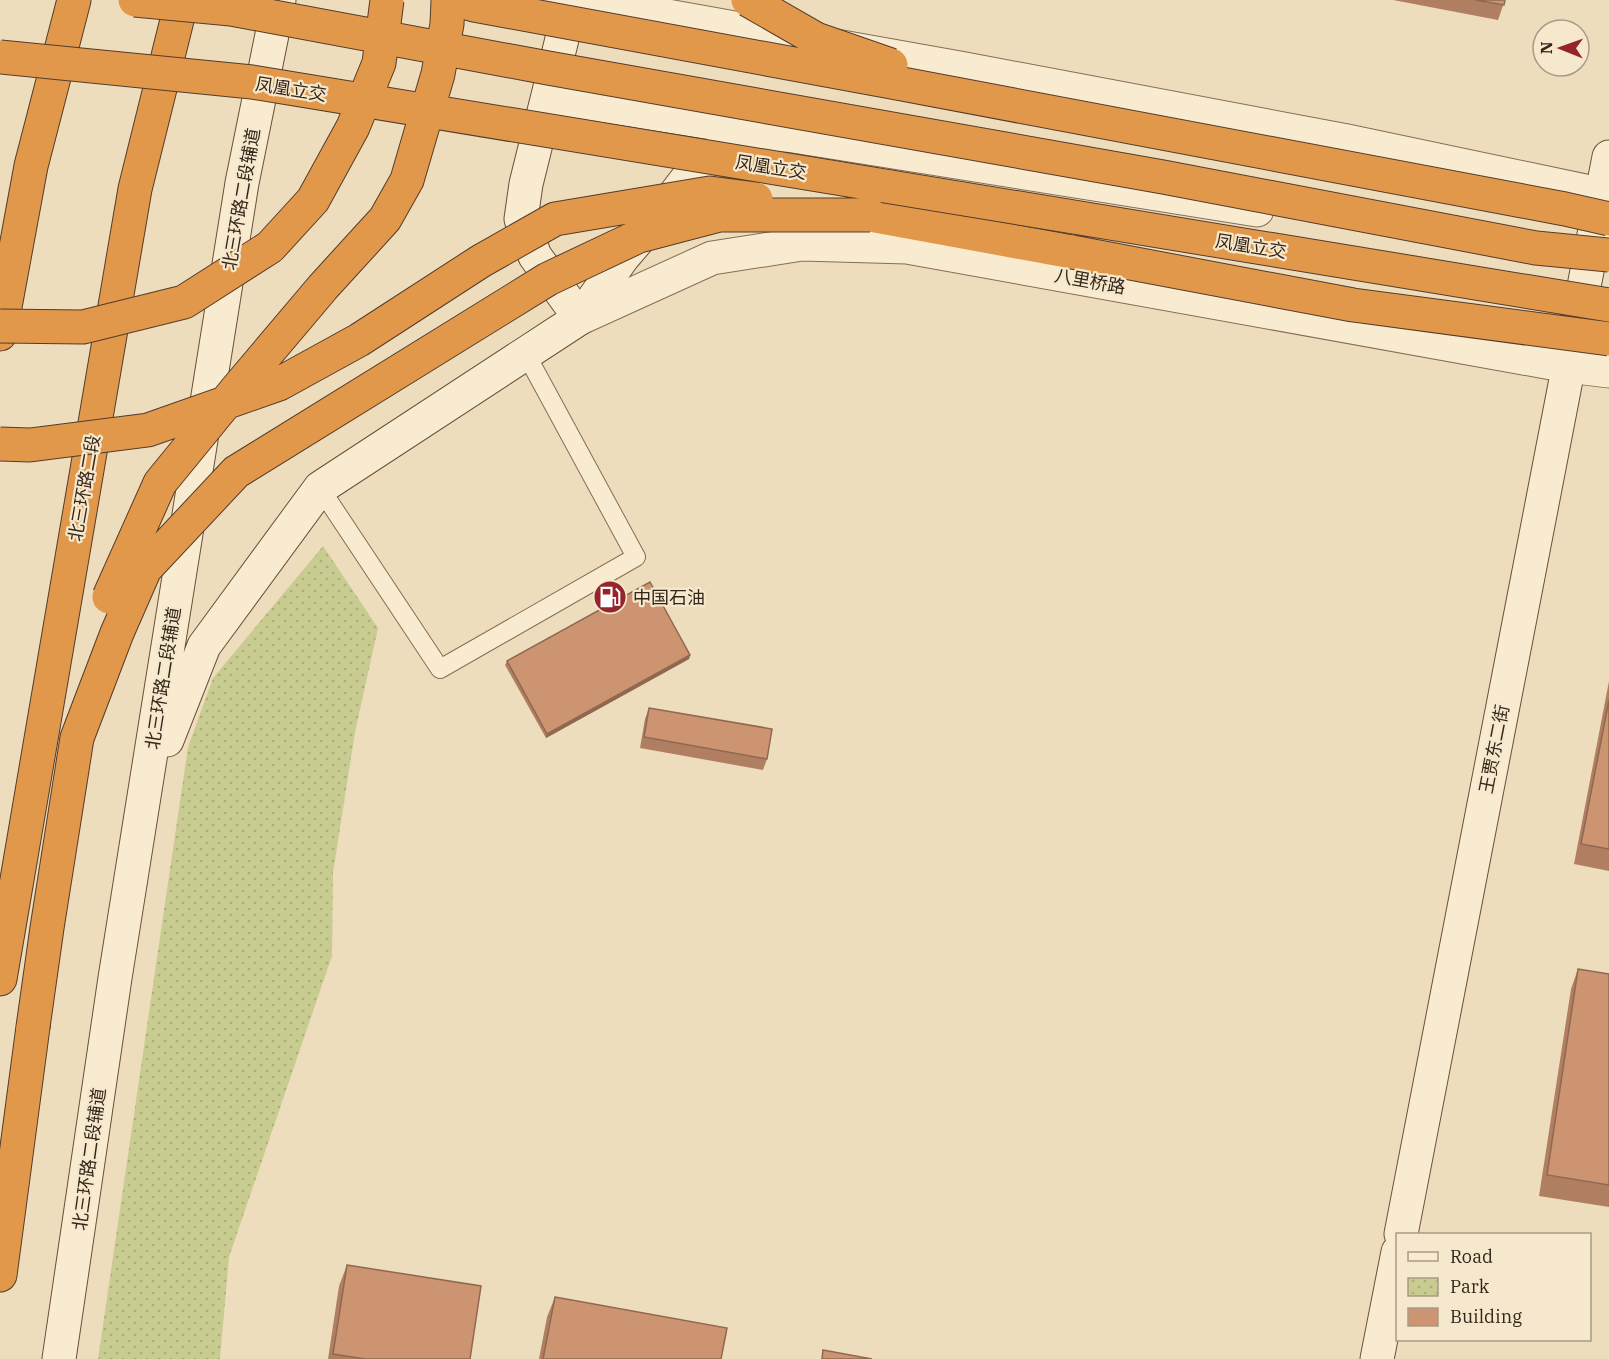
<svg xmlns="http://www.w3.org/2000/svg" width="1609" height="1359" viewBox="0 0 1609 1359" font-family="'IBM Plex Serif','Noto Sans SC',serif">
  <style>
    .park { fill: url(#park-dots) }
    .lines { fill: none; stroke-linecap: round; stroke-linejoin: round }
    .lane-casing { stroke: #866d56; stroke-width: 20 }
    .street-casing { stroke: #866d56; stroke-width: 35 }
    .secondary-casing { stroke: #684f39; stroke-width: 35 }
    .highway-casing { stroke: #533c2b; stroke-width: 35 }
    .lane { stroke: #f9ebd0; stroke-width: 18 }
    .street { stroke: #f9ebd0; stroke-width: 33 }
    .secondary { stroke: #f9ebd0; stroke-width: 33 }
    .highway { stroke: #e1984a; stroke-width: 33 }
    .highway-bridge-casing { stroke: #533c2b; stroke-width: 35; stroke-linecap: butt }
    .highway-bridge { stroke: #e1984a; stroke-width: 33 }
    .wall { fill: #b07f62 }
    .shaded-wall { fill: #906850 }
    .building { fill: #cd9472; stroke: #906850; stroke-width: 1.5 }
    .labels { text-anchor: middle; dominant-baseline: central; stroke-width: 4.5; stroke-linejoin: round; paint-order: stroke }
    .street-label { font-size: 18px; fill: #35261b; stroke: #f6e8cc }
    .poi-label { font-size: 18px; fill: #35261b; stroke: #f6e8cc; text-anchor: start }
  </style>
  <defs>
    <pattern id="park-dots" width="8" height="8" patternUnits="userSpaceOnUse" patternTransform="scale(1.5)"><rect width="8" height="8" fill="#c8cc91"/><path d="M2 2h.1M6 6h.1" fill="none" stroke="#acaf7c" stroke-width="1.8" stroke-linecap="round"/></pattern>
  </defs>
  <rect width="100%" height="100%" fill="#eeddbd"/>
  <path class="park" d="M323 546 378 628 355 732 333 873 332 956 229 1257 220 1359H98L188 747 213 678Z"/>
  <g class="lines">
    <g class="lane-casing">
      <path id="lane" d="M320 488 440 669 636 557 526 354"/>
    </g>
    <g class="street-casing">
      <path id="street" d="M592 0 600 4 965 69 1347 141 1609 196
        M787 135 1257 210
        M580 318 712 258 802 244 907 247 1568 366 1609 371"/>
    </g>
    <g class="secondary-casing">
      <path id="secondary" d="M559 0 562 9V39L526 184 521 219 535 256 580 318
        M548 97 762 131
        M167 740 204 646 320 488 580 318 623 257 660 214 689 176 722 147 755 136 787 135
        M1401 1234 1609 157
        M59 1359 115 978 242 183 279 0
        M1377 1359 1398 1252"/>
    </g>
    <g class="highway-casing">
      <path id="highway" d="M870 215 1072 252
        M0 334 31 166 74 0
        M0 979 135 189 182 0
        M0 1275 33 1027"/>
    </g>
    <use href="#lane" class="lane"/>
    <use href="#street" class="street"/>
    <use href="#secondary" class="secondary"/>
    <use href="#highway" class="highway"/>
    <g class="highway-bridge-casing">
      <path id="highway-bridge" d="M135 0 231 9 548 68 1163 177 1536 248 1609 255
        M458 0 474 5 897 83 1565 209 1609 219
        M748 0 816 39 891 65
        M0 57 252 82 1609 305
        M1072 252 1353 305 1609 339
        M0 326 83 327 184 302 270 247 313 200 353 127 379 63 387 0
        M0 444 30 445 148 430 279 384 359 340 481 261 555 219 710 193 756 199
        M109 597 160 483 236 390 323 287 385 219 407 180 438 74 447 24 448 0
        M33 1027 47 928 77 738 117 633 145 569 236 472 548 279 639 236 719 215H870"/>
    </g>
    <use href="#highway-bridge" class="highway-bridge"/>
  </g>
  <path class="wall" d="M1393 0H1505L1498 20Z
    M690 655 689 659 546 738 505 665 507 661Z
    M1609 681V871L1574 864Z
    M649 708 767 759 763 770 640 748 645 719Z
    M1578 969 1609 974V1207L1539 1196 1571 989Z
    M347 1265 470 1359H328L339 1286Z
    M555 1297 721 1359H539L547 1317Z"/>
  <path class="shaded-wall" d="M690 655 689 659 546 738 547 734Z"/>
  <path class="building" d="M1475 0H1505L1504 5Z
    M650 582 690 655 547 734 507 661Z
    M1609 700V849L1581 844Z
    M649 708 772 729 767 759 644 737Z
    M1578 969 1609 974V1185L1547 1175Z
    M347 1265 481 1286 470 1359H365L333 1354Z
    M555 1297 727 1328 721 1359H543Z
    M823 1350 872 1359H822Z"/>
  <defs>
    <g id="fuel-disc" transform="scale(1.725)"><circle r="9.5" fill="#96252b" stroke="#f6e8cc"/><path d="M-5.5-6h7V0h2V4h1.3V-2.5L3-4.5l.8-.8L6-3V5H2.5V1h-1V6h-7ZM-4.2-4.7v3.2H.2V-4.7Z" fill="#fff"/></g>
  </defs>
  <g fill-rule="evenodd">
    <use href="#fuel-disc" x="610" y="597"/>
  </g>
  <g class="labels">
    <g class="street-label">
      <text transform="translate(291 89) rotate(9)">凤凰立交</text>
      <text transform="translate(771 167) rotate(9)">凤凰立交</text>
      <text transform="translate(241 199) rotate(-80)">北三环路二段辅道</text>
      <text transform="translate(1251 246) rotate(9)">凤凰立交</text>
      <text transform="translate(1090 281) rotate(10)">八里桥路</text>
      <text transform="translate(84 488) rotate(-80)">北三环路二段</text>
      <text transform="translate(163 678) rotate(-81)">北三环路二段辅道</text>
      <text transform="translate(1494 749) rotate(-79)">王贾东二街</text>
      <text transform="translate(89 1159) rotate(-82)">北三环路二段辅道</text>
    </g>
    <g class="poi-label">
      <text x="633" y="597">中国石油</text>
    </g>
  </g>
  <rect x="1396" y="1233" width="195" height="108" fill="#f6e8cc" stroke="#a99a85" stroke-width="1.5"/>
  <rect x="1408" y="1252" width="30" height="9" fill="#f9ebd0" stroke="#a99a85" stroke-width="1.5"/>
  <text x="1450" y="1263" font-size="18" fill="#35261b">Road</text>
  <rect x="1408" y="1278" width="30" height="18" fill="url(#park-dots)" stroke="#a99a85" stroke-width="1.5"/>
  <text x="1450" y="1293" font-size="18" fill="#35261b">Park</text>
  <rect x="1408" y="1308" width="30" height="18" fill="#cd9472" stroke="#a99a85" stroke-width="1.5"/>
  <text x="1450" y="1323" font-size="18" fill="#35261b">Building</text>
  <g transform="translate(1561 48) rotate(271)"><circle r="28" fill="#f6e8cc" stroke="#a99a85" stroke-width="1.5"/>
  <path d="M0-4.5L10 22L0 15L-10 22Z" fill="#96252b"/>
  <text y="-9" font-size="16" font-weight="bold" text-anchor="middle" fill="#35261b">N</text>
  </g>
</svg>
